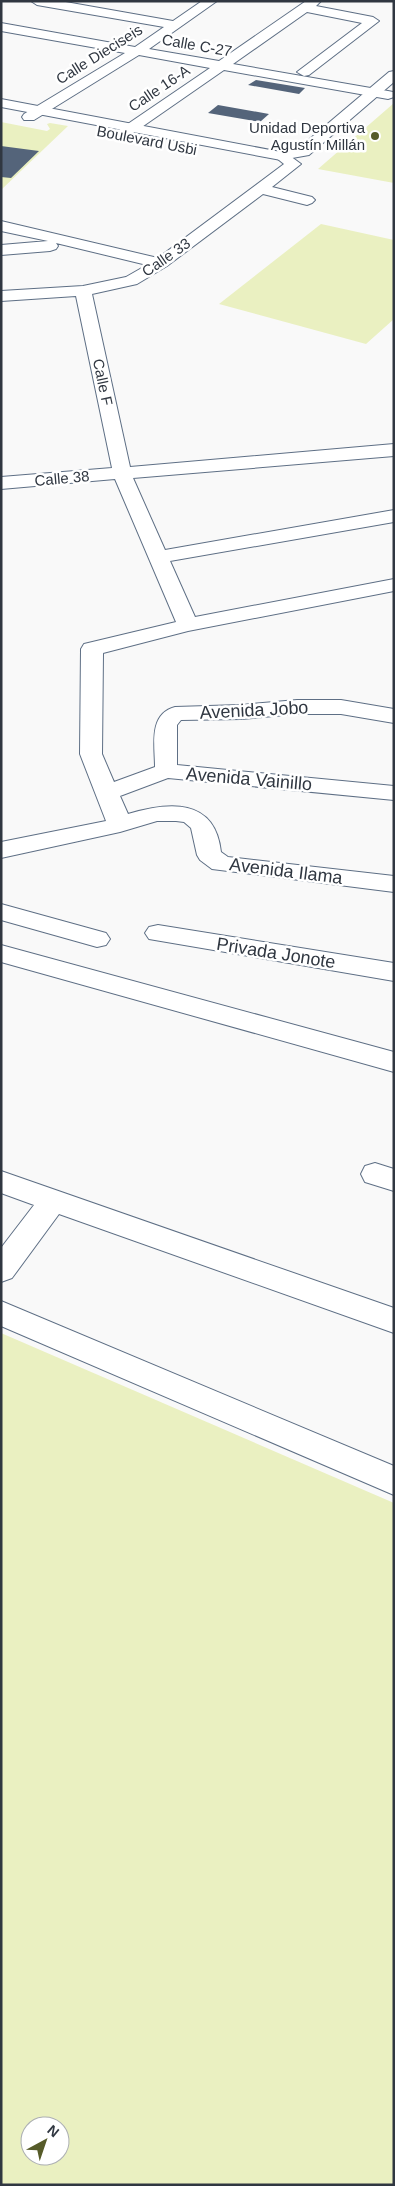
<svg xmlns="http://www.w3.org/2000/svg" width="395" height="2186" viewBox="0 0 395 2186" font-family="Arial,sans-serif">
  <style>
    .green { fill: #eaf0c1; fill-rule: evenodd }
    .building { fill: #54647a }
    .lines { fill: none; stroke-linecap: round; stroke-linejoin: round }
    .street-casing { stroke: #5e6f85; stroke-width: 2 }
    .secondary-casing { stroke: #5e6f85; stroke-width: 2 }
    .street { fill: #fff; fill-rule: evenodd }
    .secondary { fill: #fff; fill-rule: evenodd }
    .poi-dot { fill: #565b29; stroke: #fff; stroke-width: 2 }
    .labels { text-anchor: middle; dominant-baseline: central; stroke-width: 5; stroke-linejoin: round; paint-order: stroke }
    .far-street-label { font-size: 15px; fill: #303741; stroke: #fff }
    .far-poi-label { font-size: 15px; fill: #303741; stroke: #fff; text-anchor: end }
    .street-label { font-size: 18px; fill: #303741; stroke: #fff }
  </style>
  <rect width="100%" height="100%" fill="#f9f9f9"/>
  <path class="green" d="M394 103V183L318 169Z
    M1 122 47 131 50 129 47 124 50 123 68 126 1 190Z
    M321 224 394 240V319L366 344 219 304Z
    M1 1333 394 1503V2185H1ZM30 2126H60V2156H30Z"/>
  <path class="building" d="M256 80 305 88 299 94 248 85Z
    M218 105 269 114 260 122 208 113Z
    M1 146 39 151 11 178 1 177Z"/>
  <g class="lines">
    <g class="street-casing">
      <path id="street" d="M31 1H60L173 21 202 1H217L149 49 219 61 306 1H321L316 6 373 17 379 21 309 75 304 76 297 72 362 23 307 12 233 64 388 91 393 92 394 97 388 99 224 70 126 138H116L114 135 116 132 210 68 139 55 34 120H24L22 117 24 114 125 53 1 31V23L135 47 164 27 37 5Z
        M281 152 286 153 301 164 272 187 312 197 315 200 312 203 307 205 263 194 167 266 137 284 92 294 130 467 394 444V456L133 478 165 550 394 510V522L170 561 195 617 394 579V591L188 631 103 653 102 754 114 782 155 767C155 746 148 714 175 707L241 705 297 700H341L394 709V723L341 714H297L241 719 181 720 177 725V765L394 786V800L168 778 120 796 128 814C168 802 215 797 221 852L228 857 394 876V892L212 869 200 860 197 855 191 828 184 822 176 821H157L120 832 1 858V842L106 821 80 754 81 649 84 644 176 622 115 479 1 489V477L112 468 76 296 1 301V291L83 286 126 277 147 265 56 243 58 246 56 249 50 251 1 255V245L48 241 1 231V221L158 258 284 164 274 156 276 153Z
        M1 904 106 933 110 939 106 945 97 947 1 920Z
        M158 925 394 963V981L149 939 145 933 149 927Z
        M1 945 394 1052V1072L1 962Z
        M375 1163 394 1169V1191L365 1182 361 1174 365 1166Z
        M1 1171 394 1308V1333L59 1214 12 1278 1 1282V1248L34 1205 1 1193Z
        M1 1301 394 1466V1495L1 1326Z"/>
    </g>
    <g class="secondary-casing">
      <path id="secondary" d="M394 71V82L309 155 281 160 1 107V99L281 152 299 148 389 72Z"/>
    </g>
    <use href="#street" class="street"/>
    <use href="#secondary" class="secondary"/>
  </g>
  <circle class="poi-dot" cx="375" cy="136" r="5"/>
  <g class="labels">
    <g class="far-street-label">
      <text transform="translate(197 45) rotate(10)">Calle C-27</text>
      <text transform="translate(99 54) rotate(-32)">Calle Dieciseis</text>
      <text transform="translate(159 88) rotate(-34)">Calle 16-A</text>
      <text transform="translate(147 140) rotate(11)">Boulevard Usbi</text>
      <text transform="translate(166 257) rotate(-35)">Calle 33</text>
      <text transform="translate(103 382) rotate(78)">Calle F</text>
      <text transform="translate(62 478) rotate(-5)">Calle 38</text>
    </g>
    <g class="far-poi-label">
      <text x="365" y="127">Unidad Deportiva<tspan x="365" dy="17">Agustín Millán</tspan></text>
    </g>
    <g class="street-label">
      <text transform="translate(254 710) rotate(-3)">Avenida Jobo</text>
      <text transform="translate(249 779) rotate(5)">Avenida Vainillo</text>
      <text transform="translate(286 871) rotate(7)">Avenida Ilama</text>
      <text transform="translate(276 953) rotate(9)">Privada Jonote</text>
    </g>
  </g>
  <rect width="395" height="2186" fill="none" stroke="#303741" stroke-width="5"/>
  <g transform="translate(45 2141) rotate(40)"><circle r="24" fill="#ffffff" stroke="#acafb3"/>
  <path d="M0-4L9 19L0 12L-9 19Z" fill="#565b29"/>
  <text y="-8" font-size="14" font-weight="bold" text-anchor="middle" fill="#303741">N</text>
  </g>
</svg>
